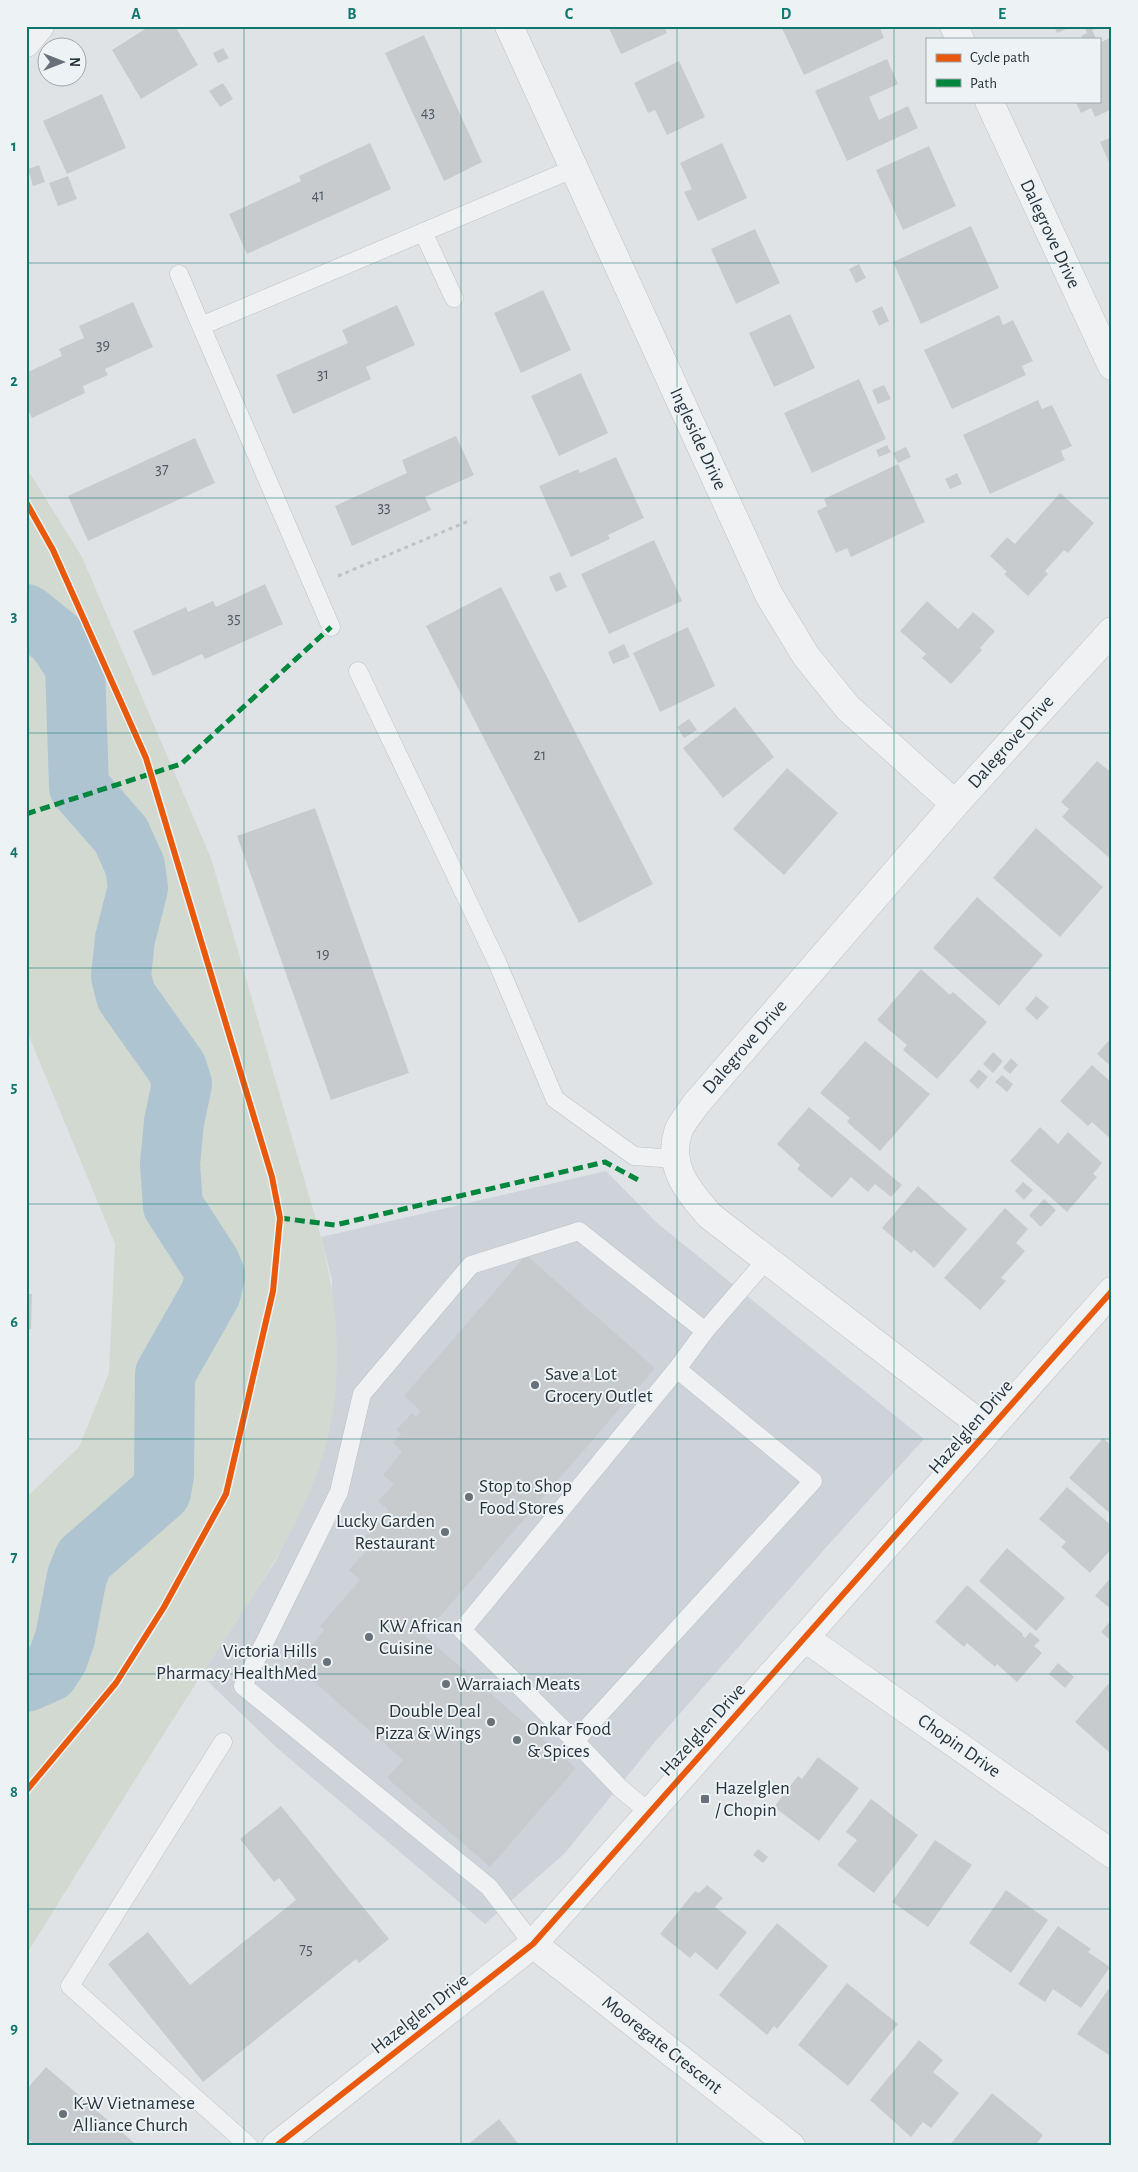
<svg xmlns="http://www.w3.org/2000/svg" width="1138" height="2172" viewBox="0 0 1138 2172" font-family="'Alegreya Sans',sans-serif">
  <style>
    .built { fill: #ced3d9 }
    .green { fill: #d2d9d1 }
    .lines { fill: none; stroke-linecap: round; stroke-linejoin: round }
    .river { stroke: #aec5d1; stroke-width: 60 }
    .building { fill: #c8cbce }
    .lane-casing { stroke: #bec1c4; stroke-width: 19 }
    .street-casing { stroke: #bec1c4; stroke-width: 29 }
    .path { stroke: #bfc3c5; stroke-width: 3; stroke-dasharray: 4 4; stroke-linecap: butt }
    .lane { stroke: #eff1f2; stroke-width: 18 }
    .street { stroke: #eff1f2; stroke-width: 28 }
    .quiet { stroke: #00873e; stroke-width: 5; stroke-dasharray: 10 5; stroke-linecap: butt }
    .cycleway-casing { stroke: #edf2f5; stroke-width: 9 }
    .cycleway { stroke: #e8590c; stroke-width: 6 }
    .grid { fill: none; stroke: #0f766e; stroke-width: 1; stroke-opacity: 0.55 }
    .poi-dot { fill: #687179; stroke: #edf2f5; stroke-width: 2 }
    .labels { text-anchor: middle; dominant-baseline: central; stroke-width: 4; stroke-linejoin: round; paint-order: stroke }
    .number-label { font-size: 16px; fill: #505a63 }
    .street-label { font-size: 19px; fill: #27343e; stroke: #edf2f5 }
    .poi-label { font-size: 19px; fill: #27343e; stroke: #edf2f5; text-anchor: start }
    .neatline { fill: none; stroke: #0f766e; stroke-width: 2 }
    .grid-label { font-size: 16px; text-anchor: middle; font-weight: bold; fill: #0f766e }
  </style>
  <rect width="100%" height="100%" fill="#e0e3e6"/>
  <path class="built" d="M606 1171 657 1223 924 1439 830 1543 654 1743 565 1853 485 1924 277 1748 201 1675 275 1562 308 1495 328 1436 332 1280 321 1237Z"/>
  <path class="green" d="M26 467 82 557 211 858 321 1237C337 1302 344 1370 328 1436 307 1526 248 1601 200 1677 141 1769 84 1862 26 1955V1498L79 1447 109 1373 115 1244 26 1029Z"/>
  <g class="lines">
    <path class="river" d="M26 614 56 638 75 666 79 787 121 835 135 866 138 888 125 939 121 976 126 996 177 1068 182 1084 174 1122 170 1164 173 1206 210 1263 215 1275 211 1293 165 1374 164 1475 161 1492 84 1559 77 1576 65 1638 58 1658 49 1672 26 1682"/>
  </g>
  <path class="building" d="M150 26H175L198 65 141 99 112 50Z
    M608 26H664L667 33 621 54Z
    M781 26H879L884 38 804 75Z
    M1054 26H1073L1057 33Z
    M1084 26H1095L1096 29 1092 30 1096 38 1083 39 1081 36 1087 33Z
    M424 35 482 162 444 181 385 53Z
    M1112 37V109L1095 117 1091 108 1081 113 1075 101H1099V43Z
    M223 48 229 58 218 63 213 53Z
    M887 59 898 84 869 97 879 120 908 106 918 128 847 161 815 91Z
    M679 61 705 117 667 135 655 110 648 113 634 83Z
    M223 83 233 99 220 107 209 91Z
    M102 94 126 148 67 174 43 121Z
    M1112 137V169L1100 142Z
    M370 143 391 189 247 254 229 214 301 181 299 176Z
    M722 143 747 198 698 221 684 192 692 189 680 163Z
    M929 146 956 206 903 230 876 170Z
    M39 165 45 182 33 186 28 169Z
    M68 176 77 199 58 206 49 183Z
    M971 226 999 288 921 324 893 262Z
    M755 229 780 283 736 304 711 249Z
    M859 264 866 278 856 283 849 269Z
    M543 290 571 350 521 373 494 313Z
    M133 302 153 347 105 369 108 375 83 386 85 393 32 418 26 406V373L62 356 59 349 84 338 79 326Z
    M397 305 415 345 366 367 371 379 293 414 276 375 348 343 342 330Z
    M882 306 889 321 879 326 872 311Z
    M790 314 815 368 774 387 749 333Z
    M999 315 1003 325 1013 320 1033 361 1022 366 1026 375 952 409 924 350Z
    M581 373 608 433 559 456 531 396Z
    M859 379 886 439 812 473 784 413Z
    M884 385 891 399 878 404 872 390Z
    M1038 400 1042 409 1052 405 1072 446 1061 451 1065 460 990 494 963 435Z
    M456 436 474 475 425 497 431 510 352 546 335 506 407 473 402 460Z
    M195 438 215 483 88 541 68 496Z
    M887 445 891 452 879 457 876 450Z
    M906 447 911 457 898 463 893 453Z
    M616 457 644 518 608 535 610 539 571 557 539 486 578 469 580 473Z
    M898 464 925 522 851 557 847 548 836 553 817 511 827 506 824 499Z
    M957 473 962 484 950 489 945 479Z
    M1060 493 1094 523 1068 553 1064 550 1045 571 1048 574 1028 596 1004 574 1007 572 990 556 1007 537 1015 544Z
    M654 540 682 601 609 634 581 574Z
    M560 572 567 587 556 592 549 577Z
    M265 584 283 624 205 659 202 654 153 676 133 631 186 607 188 612 213 601 216 607Z
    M501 587 653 884 579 923 426 626Z
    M927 601 958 629 973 612 995 631 980 648 982 650 951 684 922 658 926 654 900 631Z
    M688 627 715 686 660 712 633 653Z
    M624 644 630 657 613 664 608 652Z
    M735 707 774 757 723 798 683 748Z
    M689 719 697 730 684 738 677 727Z
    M1097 761 1112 773V860L1062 817 1069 809 1061 802Z
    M787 768 838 813 784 875 733 829Z
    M315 808 409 1073 331 1100 237 836Z
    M1036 828 1103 887 1060 937 993 878Z
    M977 897 1043 955 999 1006 933 948Z
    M921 969 950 995 953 992 987 1022 937 1079 903 1050 907 1045 877 1020Z
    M1036 996 1049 1007 1037 1020 1025 1009Z
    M1112 1037V1067L1097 1054Z
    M865 1041 930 1094 880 1151 847 1122 850 1118 820 1093Z
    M993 1052 1003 1061 993 1073 983 1064Z
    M1011 1058 1018 1065 1010 1074 1003 1068Z
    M1092 1065 1112 1083V1140L1092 1122 1088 1126 1060 1101Z
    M979 1069 988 1077 978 1089 969 1081Z
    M1002 1075 1013 1084 1007 1092 995 1082Z
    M809 1107 902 1185 891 1197 875 1184 868 1192 851 1177 832 1198 797 1169 800 1165 777 1144Z
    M1040 1127 1058 1144 1068 1132 1102 1163 1093 1174 1097 1177 1067 1212 1010 1161Z
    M1023 1182 1033 1190 1024 1200 1015 1191Z
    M918 1186 967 1229 934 1268 914 1250 911 1253 882 1228Z
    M1044 1199 1056 1210 1041 1227 1029 1215Z
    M1005 1208 1028 1229 1016 1243 1025 1251 1001 1278 1006 1281 980 1310 944 1278Z
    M526 1255 655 1368 424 1635 576 1768 490 1867 387 1778 403 1760 295 1665 324 1630 320 1626 360 1580 349 1570 368 1549 360 1542 389 1510 378 1501 394 1484 383 1475 402 1452 393 1443 401 1434 396 1430 412 1413 416 1417 421 1411 404 1396Z
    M26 1294H32L31 1329H26Z
    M1103 1438 1112 1446V1515L1069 1478Z
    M1067 1487 1112 1526V1548L1090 1573 1061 1547 1066 1542 1039 1519Z
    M1007 1548 1065 1598 1036 1631 979 1581Z
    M1112 1576V1610L1095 1596Z
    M967 1585 1023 1634 1022 1635 1025 1638 1030 1632 1040 1640 1034 1646 1042 1653 1017 1682 997 1664 995 1667 967 1643 964 1647 935 1622Z
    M1112 1619V1636L1109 1639 1101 1632Z
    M1058 1663 1074 1677 1065 1688 1049 1674Z
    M1112 1680V1749L1109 1752 1075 1722Z
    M818 1757 859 1788 819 1841 774 1807 798 1776 802 1779Z
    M871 1799 918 1835 874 1893 837 1865 857 1840 846 1832Z
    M281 1806 389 1939 359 1963 356 1959 203 2082 108 1964 148 1932 190 1985 296 1900 279 1878 274 1882 240 1839Z
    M935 1840 972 1865 928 1927 892 1902Z
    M758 1849 768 1857 763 1863 753 1855Z
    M707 1885 723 1898 715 1907 747 1932 717 1970 695 1952 690 1958 660 1934 695 1891 699 1893Z
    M1006 1890 1048 1920 1011 1973 969 1943Z
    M777 1923 828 1966 777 2029 774 2026 767 2035 719 1995Z
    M1058 1926 1091 1949 1088 1952 1110 1967 1081 2008 1053 1989 1045 2002 1018 1984Z
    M847 1983 898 2024 848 2086 798 2045Z
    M1112 1984V2057L1077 2034Z
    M919 2040 943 2060 933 2072 959 2093 931 2128 923 2122 911 2137 870 2100Z
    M46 2067 138 2146H36L26 2137V2090Z
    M992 2093 1043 2135 1035 2146H949Z
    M499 2119 520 2146H466Z"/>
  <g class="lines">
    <g class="lane-casing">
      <path id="lane" d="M423 232 454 298
        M179 274 201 326
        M331 627 201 326 575 168
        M358 671 497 962 555 1099 634 1156 675 1159
        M575 1741 462 1630 677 1369
        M223 1742 70 1986 249 2146
        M650 1813 620 1788 575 1741 813 1481 677 1369 705 1331
        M533 1944 489 1887 243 1686 339 1492 362 1394 471 1265 579 1231 705 1331 767 1259"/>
    </g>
    <g class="street-casing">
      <path id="street" d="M509 26 769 595 806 656 848 708 955 804
        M954 26 960 39
        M26 43 40 26
        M989 101 1112 366
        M988 1430 710 1216C689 1192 667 1167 678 1132 681 1123 690 1113 695 1105L955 804 1112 631
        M805 1638 1112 1854
        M533 1944 791 2146
        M276 2146 533 1944 1112 1291"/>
    </g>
    <path class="path" d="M338 576 471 520"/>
    <use href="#lane" class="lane"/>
    <use href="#street" class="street"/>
    <path class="quiet" d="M26 814 181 764 331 627
      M280 1218 335 1225 605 1162 640 1181"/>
    <g class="cycleway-casing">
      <path id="cycleway" d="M26 502 53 550 146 758 272 1177 280 1218 273 1291 226 1494 164 1607 116 1683 26 1791
        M276 2146 533 1944 1112 1291"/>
    </g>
    <use href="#cycleway" class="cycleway"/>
  </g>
  <path class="grid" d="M244 26V2146M461 26V2146M677 26V2146M894 26V2146M26 263H1112M26 498H1112M26 733H1112M26 968H1112M26 1204H1112M26 1439H1112M26 1674H1112M26 1909H1112"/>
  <g class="poi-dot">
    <circle cx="535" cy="1385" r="5"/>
    <circle cx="469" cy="1497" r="5"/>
    <circle cx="445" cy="1532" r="5"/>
    <circle cx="369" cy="1637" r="5"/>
    <circle cx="327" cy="1662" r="5"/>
    <circle cx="446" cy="1684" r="5"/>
    <circle cx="491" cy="1722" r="5"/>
    <circle cx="517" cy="1740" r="5"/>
    <rect x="700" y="1794" width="10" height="10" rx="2.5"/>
    <circle cx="63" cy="2114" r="5"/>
  </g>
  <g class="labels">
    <g class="number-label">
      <text x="428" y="112">43</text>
      <text x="318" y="195">41</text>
      <text x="103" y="345">39</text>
      <text x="323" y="374">31</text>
      <text x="162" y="469">37</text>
      <text x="384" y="507">33</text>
      <text x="234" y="618">35</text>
      <text x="540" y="755">21</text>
      <text x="323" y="954">19</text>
      <text x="306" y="1949">75</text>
    </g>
    <g class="street-label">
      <text transform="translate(1050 234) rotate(65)">Dalegrove Drive</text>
      <text transform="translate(698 439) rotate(65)">Ingleside Drive</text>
      <text transform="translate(1011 742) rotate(-48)">Dalegrove Drive</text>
      <text transform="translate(745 1047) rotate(-49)">Dalegrove Drive</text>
      <text transform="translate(971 1427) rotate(-49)">Hazelglen Drive</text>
      <text transform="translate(703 1730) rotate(-48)">Hazelglen Drive</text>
      <text transform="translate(959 1746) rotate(35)">Chopin Drive</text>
      <text transform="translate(420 2014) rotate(-38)">Hazelglen Drive</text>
      <text transform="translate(662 2045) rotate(38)">Mooregate Crescent</text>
    </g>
    <g class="poi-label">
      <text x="545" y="1374">Save a Lot<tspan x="545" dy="22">Grocery Outlet</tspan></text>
      <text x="479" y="1486">Stop to Shop<tspan x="479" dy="22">Food Stores</tspan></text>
      <text x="435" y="1521" text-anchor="end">Lucky Garden<tspan x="435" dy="22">Restaurant</tspan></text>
      <text x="379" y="1626">KW African<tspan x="379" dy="22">Cuisine</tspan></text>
      <text x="317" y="1651" text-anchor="end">Victoria Hills<tspan x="317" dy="22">Pharmacy HealthMed</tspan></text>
      <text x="456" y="1684">Warraiach Meats</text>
      <text x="481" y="1711" text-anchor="end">Double Deal<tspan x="481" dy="22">Pizza &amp; Wings</tspan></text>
      <text x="527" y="1729">Onkar Food<tspan x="527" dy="22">&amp; Spices</tspan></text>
      <text x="715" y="1788">Hazelglen<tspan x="715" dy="22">/ Chopin</tspan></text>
      <text x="73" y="2103">K-W Vietnamese<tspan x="73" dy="22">Alliance Church</tspan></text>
    </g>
  </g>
  <rect width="1138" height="2172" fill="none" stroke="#edf2f5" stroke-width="55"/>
  <rect x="926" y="38" width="175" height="65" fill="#edf2f5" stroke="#9ea6ac"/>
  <rect x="936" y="54" width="25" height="8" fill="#e8590c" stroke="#9ea6ac"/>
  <text x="970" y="62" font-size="15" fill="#27343e">Cycle path</text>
  <rect x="936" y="79" width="25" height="8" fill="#00873e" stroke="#9ea6ac"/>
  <text x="970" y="88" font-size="15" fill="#27343e">Path</text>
  <g transform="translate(62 62) rotate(90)"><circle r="24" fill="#edf2f5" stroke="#9ea6ac"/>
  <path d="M0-4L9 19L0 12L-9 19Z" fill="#687179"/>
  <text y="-8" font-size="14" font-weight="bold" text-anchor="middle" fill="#27343e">N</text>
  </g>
  <rect x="28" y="28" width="1082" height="2116" class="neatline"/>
  <g class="grid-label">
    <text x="136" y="19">A</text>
    <text x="352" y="19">B</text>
    <text x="569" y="19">C</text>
    <text x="786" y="19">D</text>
    <text x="1002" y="19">E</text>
    <text x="14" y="151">1</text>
    <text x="14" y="386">2</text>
    <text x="14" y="621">3</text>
    <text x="14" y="856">4</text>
    <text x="14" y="1092">5</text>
    <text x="14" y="1327">6</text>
    <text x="14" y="1562">7</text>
    <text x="14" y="1797">8</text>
    <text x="14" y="2033">9</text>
  </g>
</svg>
